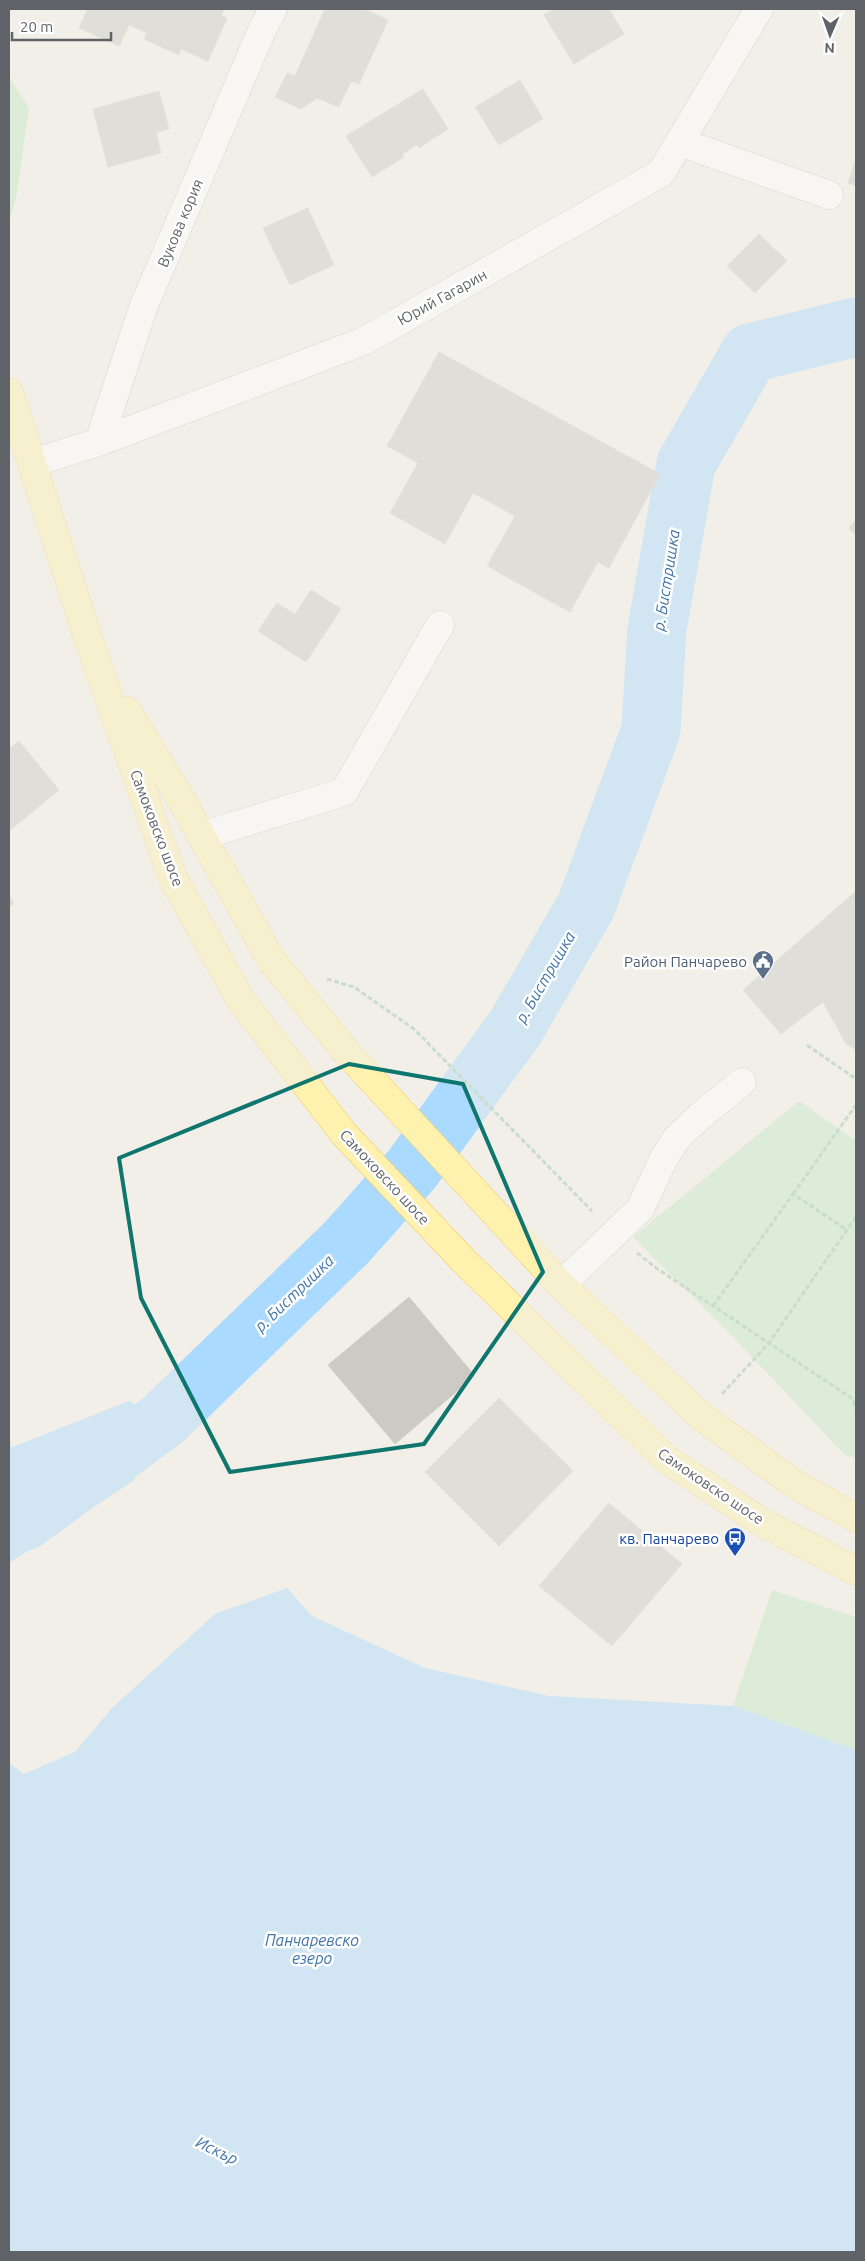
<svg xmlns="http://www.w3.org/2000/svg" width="865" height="2261" viewBox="0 0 865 2261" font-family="Ubuntu,sans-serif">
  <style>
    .green { fill: #c5e8c5 }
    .water { fill: #aadaff }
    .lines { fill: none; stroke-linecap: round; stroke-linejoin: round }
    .river { stroke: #aadaff; stroke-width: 59 }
    .building { fill: #cccac5; stroke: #d6d1c6 }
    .minor-casing { stroke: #b5b8bc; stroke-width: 29 }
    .major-casing { stroke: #f2c960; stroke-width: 29 }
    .path { stroke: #9cc7a9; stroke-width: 3; stroke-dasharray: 5 2.5; stroke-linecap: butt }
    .minor { stroke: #fff; stroke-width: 28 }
    .major { stroke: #fff2af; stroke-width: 28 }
    .marked { fill: none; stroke: #0f766e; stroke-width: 4; stroke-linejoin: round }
    .labels { text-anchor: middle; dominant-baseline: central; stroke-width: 5; stroke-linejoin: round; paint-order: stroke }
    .street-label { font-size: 15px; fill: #5f6368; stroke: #fff }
    .service-label { font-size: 15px; fill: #4e5e75; stroke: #fff; text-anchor: end }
    .transit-label { font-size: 15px; fill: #164399; stroke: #fff; text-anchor: end }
    .water-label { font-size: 16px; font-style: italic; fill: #4174aa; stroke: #fff }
  </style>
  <rect width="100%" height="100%" fill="#f1efe8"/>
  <path class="green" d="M9 77 29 108 16 198 9 224Z
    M799 1101 856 1141V1459L844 1454 734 1338 633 1237Z
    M772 1590 856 1617V1750L733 1706Z"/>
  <path class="water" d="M129 1401 163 1420 133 1481 9 1563V1445L13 1447Z
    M287 1588 312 1616 425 1668 549 1696 733 1706 856 1750V2252H9V1763L24 1774 75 1752 112 1708 215 1614Z"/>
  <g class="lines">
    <path class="river" d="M9 1527 26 1520 163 1420 346 1243 412 1169 515 1028 586 906 651 730 657 629 686 464 750 353 856 327"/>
  </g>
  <path class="building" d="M88 9H224L221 15 227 18 208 61 181 49 179 55 144 39 147 33 129 25 119 46 79 28Z
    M325 9H364L388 20 359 84 351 81 339 107 317 98 301 109 275 97 287 73 295 76Z
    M555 9H609L624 34 574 64 544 15Z
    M520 80 543 119 499 145 475 107Z
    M423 89 448 129 419 148 417 145 402 154 404 157 372 177 346 136Z
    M159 91 169 129 156 133 161 153 108 167 93 109Z
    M856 159V186L848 183Z
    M308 208 334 265 290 285 263 228Z
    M759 234 787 261 755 293 727 266Z
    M439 352 660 474 609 568 598 562 570 612 487 566 515 516 473 493 445 544 390 513 418 463 387 446Z
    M856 519V535L849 528Z
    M311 590 341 609 306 662 258 631 277 603 295 614Z
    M19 741 59 790 9 831V749Z
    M856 891V1050L846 1044 823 1002 781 1034 743 990Z
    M9 896 14 903 9 907Z
    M409 1297 475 1376 395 1444 328 1365Z
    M499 1398 573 1471 499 1546 425 1472Z
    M609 1503 682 1564 612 1646 539 1586Z"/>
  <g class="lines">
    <g class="minor-casing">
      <path id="minor" d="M680 142 829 195
        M99 442 143 308 262 30 273 9
        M32 463 99 442 364 341 661 173 759 9
        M201 836 344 792 440 625
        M561 1285 640 1209 664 1158 676 1139 700 1116 742 1082"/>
    </g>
    <g class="major-casing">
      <path id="major" d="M9 392 89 641 173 878 240 999 344 1134 463 1260 666 1459 763 1523 856 1571
        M127 711 179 796 272 961 348 1054 561 1285 702 1417 793 1483 856 1518"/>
    </g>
    <path class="path" d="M327 979 354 987 414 1029 592 1211
      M807 1045 856 1079
      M793 1194 856 1105
      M637 1253 659 1270 853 1399 856 1410
      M713 1306 793 1194 847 1230
      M722 1394 769 1343 856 1217"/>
    <use href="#minor" class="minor"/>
    <use href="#major" class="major"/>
  </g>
  <path d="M0 0H865V2261H0ZM349 1064 463 1084 543 1272 424 1444 230 1472 141 1298 119 1158Z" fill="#f1efe8" fill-opacity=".55" fill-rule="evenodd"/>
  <path class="marked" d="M349 1064 463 1084 543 1272 424 1444 230 1472 141 1298 119 1158Z"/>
  <defs>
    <g id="civic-pin" transform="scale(1.125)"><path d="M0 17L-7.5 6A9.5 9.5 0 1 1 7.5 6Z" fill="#5c6f8a" stroke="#fff"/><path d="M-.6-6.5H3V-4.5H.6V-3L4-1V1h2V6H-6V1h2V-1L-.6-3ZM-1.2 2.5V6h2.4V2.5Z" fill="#fff"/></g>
    <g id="bus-pin" transform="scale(1.125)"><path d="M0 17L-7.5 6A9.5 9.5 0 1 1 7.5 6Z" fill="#1a4fb4" stroke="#fff"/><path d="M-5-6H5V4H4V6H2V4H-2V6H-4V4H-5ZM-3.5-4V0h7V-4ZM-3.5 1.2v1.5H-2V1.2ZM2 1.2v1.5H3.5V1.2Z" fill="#fff"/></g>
  </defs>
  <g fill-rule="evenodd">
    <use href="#civic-pin" x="763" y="961"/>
    <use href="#bus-pin" x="735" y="1538"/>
  </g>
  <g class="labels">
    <g class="street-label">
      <text transform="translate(180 223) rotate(-67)">Вукова кория</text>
      <text transform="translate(442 297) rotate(-29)">Юрий Гагарин</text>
      <text transform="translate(157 828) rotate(69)">Самоковско шосе</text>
      <text transform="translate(385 1177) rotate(47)">Самоковско шосе</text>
      <text transform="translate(711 1486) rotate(34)">Самоковско шосе</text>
    </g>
    <g class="service-label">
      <text x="747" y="961">Район Панчарево</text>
    </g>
    <g class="transit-label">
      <text x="719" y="1538">кв. Панчарево</text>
    </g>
    <g class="water-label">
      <text transform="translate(666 580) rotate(-81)">р. Бистришка</text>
      <text transform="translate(545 977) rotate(-60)">р. Бистришка</text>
      <text transform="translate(294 1293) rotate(-44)">р. Бистришка</text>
      <text x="312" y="1940">Панчаревско<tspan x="312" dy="18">езеро</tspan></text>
      <text transform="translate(217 2150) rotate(26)">Искър</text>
    </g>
  </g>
  <rect width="865" height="2261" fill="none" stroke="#5f6368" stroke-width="20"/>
  <g transform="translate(830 35) rotate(182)" stroke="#ffffff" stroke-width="4" paint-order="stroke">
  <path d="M0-4L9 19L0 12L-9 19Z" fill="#5f6368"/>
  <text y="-8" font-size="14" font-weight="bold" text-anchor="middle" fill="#5f6368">N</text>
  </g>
  <path d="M12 32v8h99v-8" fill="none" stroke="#5f6368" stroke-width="2.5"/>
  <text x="20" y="32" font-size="15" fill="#5f6368" stroke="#ffffff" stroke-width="4" paint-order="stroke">20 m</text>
</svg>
